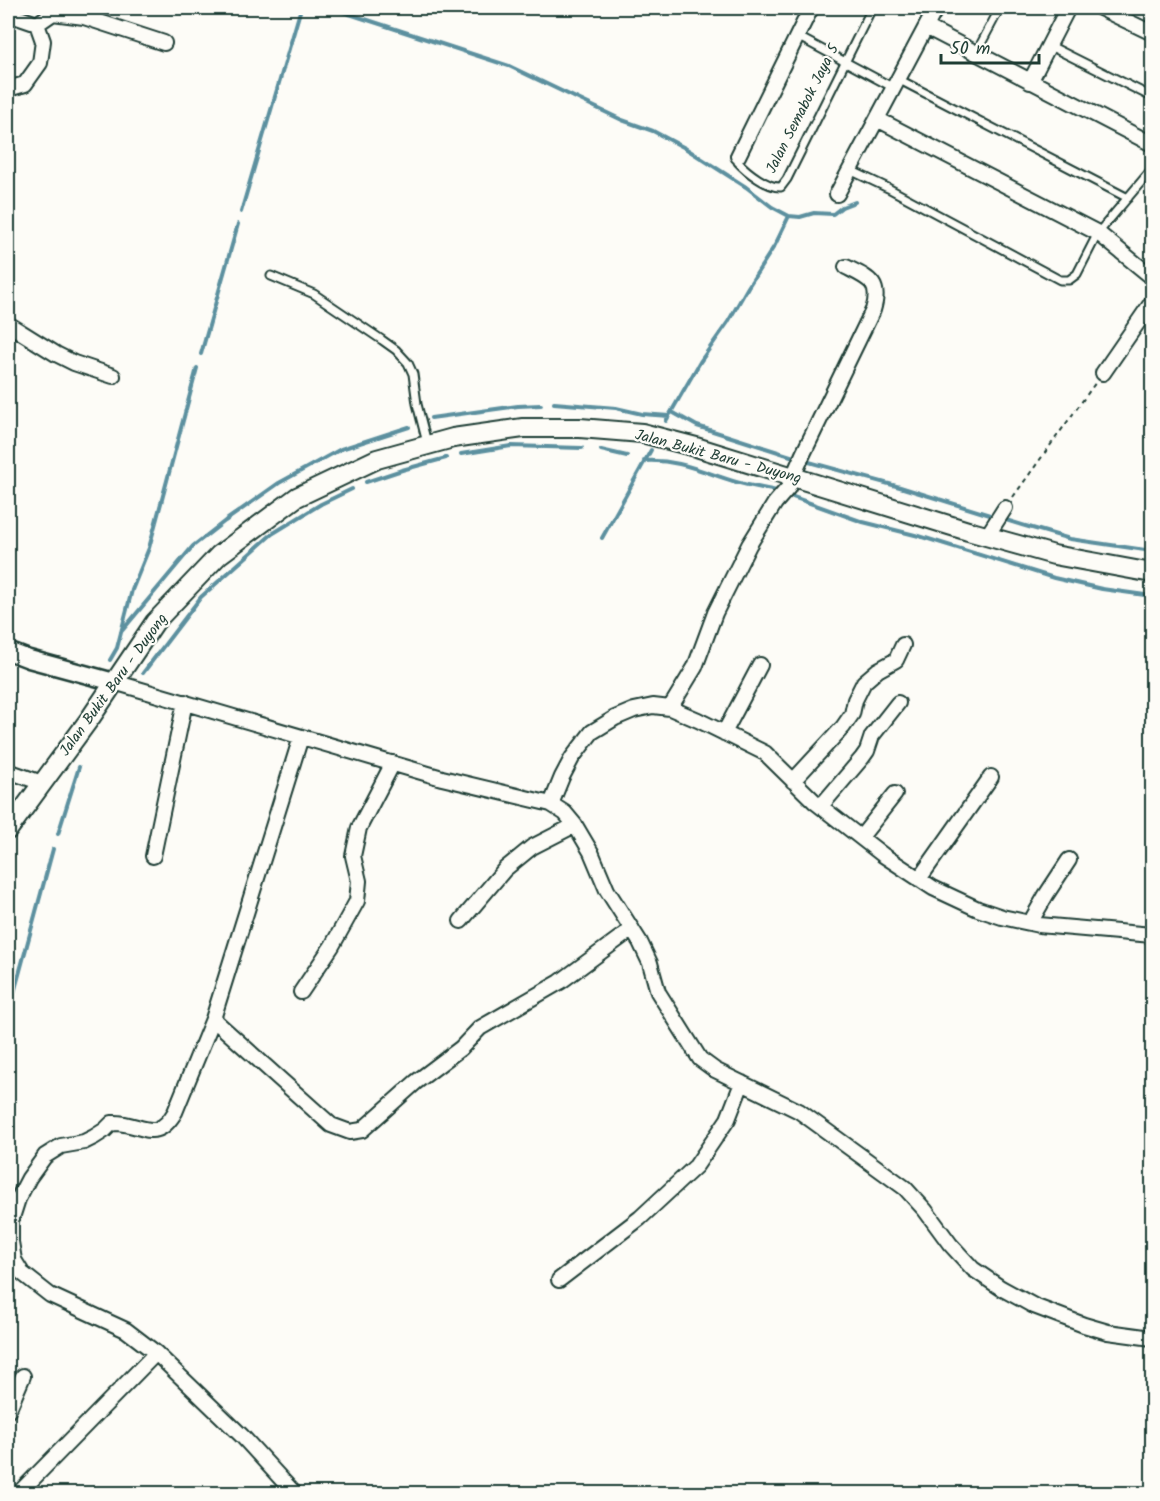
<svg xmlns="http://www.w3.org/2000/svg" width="1160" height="1501" viewBox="0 0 1160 1501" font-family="Kalam,sans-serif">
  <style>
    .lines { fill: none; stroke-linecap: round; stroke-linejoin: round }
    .stream { stroke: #5c909f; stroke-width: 4 }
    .service-casing { stroke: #1f3d34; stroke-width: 11 }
    .minor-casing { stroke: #1f3d34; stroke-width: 18 }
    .tertiary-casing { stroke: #1f3d34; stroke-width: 21 }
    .secondary-casing { stroke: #1f3d34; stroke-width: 22 }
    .path { stroke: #1f3d34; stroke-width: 2; stroke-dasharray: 4.5 4.5; stroke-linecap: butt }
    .service { stroke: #fdfcf7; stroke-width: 7 }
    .minor { stroke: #fdfcf7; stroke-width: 14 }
    .tertiary { stroke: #fdfcf7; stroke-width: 16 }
    .secondary { stroke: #fdfcf7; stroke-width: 18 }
    .labels { text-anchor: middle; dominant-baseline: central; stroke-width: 4.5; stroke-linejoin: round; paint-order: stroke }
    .street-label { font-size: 15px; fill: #1f3d34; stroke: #fdfcf7 }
  </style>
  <rect width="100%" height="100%" fill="#fdfcf7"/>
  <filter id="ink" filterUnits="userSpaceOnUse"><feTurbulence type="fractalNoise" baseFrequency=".0167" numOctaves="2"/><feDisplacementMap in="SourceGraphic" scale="12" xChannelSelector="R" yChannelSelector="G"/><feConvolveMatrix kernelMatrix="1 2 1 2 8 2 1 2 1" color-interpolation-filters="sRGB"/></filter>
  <g filter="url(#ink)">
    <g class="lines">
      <path class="stream" d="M331 8 509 66 622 120 653 131 685 148 746 187 772 207 789 216 775 245 748 287 728 322 700 362 666 421
        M241 212 301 8
        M789 216 800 217 814 213 833 214 842 207 855 202
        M201 354 238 224
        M554 403 616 408 642 414 669 416
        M672 412 697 426 797 458
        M431 418 518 406 541 405
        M601 450 627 456
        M461 454 511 446 582 448
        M644 461C680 459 702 472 736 482 749 486 764 488 777 491
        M809 462 900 487 1022 525 1070 539 1152 551
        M366 482 402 470 446 458
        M793 497 863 522 919 536 1054 578 1102 589 1152 596
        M602 538 651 450
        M121 632 193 546 225 521 279 483 341 449 409 427
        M110 660 117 648 132 590 149 548 197 368
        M143 673 201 597 272 534 321 504 352 489
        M58 834 79 767
        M8 1015 53 849"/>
      <g class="service-casing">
        <path id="service" d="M797 36 894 88
          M1048 45 1152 97
          M976 53 1000 8
          M898 79 1128 198
          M738 156V162C747 172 768 188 781 187L787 179 872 8
          M850 170 888 188 1060 280H1069L1077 274 1098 233 1152 169
          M271 276 314 294 382 340 396 350 408 363 413 374 417 404 427 443"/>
      </g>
      <g class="minor-casing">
        <path id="minor" d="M1100 8 1152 33
          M8 14 37 24 53 13 84 17 164 43
          M926 27 1152 144
          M1030 82 1068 8
          M8 89 25 84 40 63 43 41 37 24
          M877 119 1098 233 1152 277
          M738 156 811 8
          M837 194 936 8
          M8 324 56 354 74 363 113 376
          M1103 373 1152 302
          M987 536 1005 508
          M114 682 442 778 551 804 565 813 575 825 591 852 607 890 640 942 650 963 658 992 700 1059 715 1070 799 1111 905 1188 925 1210 950 1244 973 1269 1001 1288 1034 1306 1084 1325 1108 1332 1152 1338
          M670 708 695 667 715 613 749 545 775 503 788 488 803 454 873 310C882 282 868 278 846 267
          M724 733 760 665
          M8 771 42 783
          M793 781 843 727 852 714 855 700 864 682 878 670 896 660 903 645
          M551 804 562 777 572 758 592 732 615 718 634 710 653 706 670 708 698 720 765 753 815 802 883 855 933 888 978 909 1002 917 1039 925 1152 935
          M821 806 862 758 867 751 872 736 898 703
          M861 837 895 794
          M153 856 185 702
          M919 879 991 777
          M461 921 505 869 532 847 575 825
          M1030 923 1046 895 1069 860
          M301 992 332 946 357 901 359 881 353 856 359 828 393 763
          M213 1019 331 1125 350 1132 362 1130 416 1082 461 1048 480 1028 560 982 632 929
          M559 1280 640 1218 696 1166 728 1119 742 1083
          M8 1411 23 1376
          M18 1494 156 1353
          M295 1494 242 1436 156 1353 126 1330 50 1295 22 1273 14 1260 11 1242V1221L18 1199 29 1178 45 1156 61 1146 84 1142 94 1137 105 1130 112 1123C140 1121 155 1146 175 1112L213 1019 301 737"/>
      </g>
      <g class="tertiary-casing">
        <path id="tertiary" d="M8 651 29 659 114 682"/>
      </g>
      <g class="secondary-casing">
        <path id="secondary" d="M8 830 91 717 155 622 219 555 297 497 377 459 453 438 523 428H580L642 433 696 447 968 531 1054 555 1152 573"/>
      </g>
      <path class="path" d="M1013 497 1096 382"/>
      <use href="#service" class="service"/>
      <use href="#minor" class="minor"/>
      <use href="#tertiary" class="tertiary"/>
      <use href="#secondary" class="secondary"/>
    </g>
  </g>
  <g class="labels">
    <g class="street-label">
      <text transform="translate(803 109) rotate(-63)">Jalan Semabok Jaya 5</text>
      <text transform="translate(718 457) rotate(15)">Jalan Bukit Baru - Duyong</text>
      <text transform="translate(114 685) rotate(-54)">Jalan Bukit Baru - Duyong</text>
    </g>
  </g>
  <rect width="1160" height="1501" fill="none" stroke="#fdfcf7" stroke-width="30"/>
  <rect x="15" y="15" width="1130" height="1471" fill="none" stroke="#1f3d34" stroke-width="2" filter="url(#ink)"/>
  <path d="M941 54v9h98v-9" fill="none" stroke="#1f3d34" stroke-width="3"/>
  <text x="950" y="54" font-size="18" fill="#1f3d34" stroke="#fdfcf7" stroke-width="4.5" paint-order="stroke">50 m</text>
</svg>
